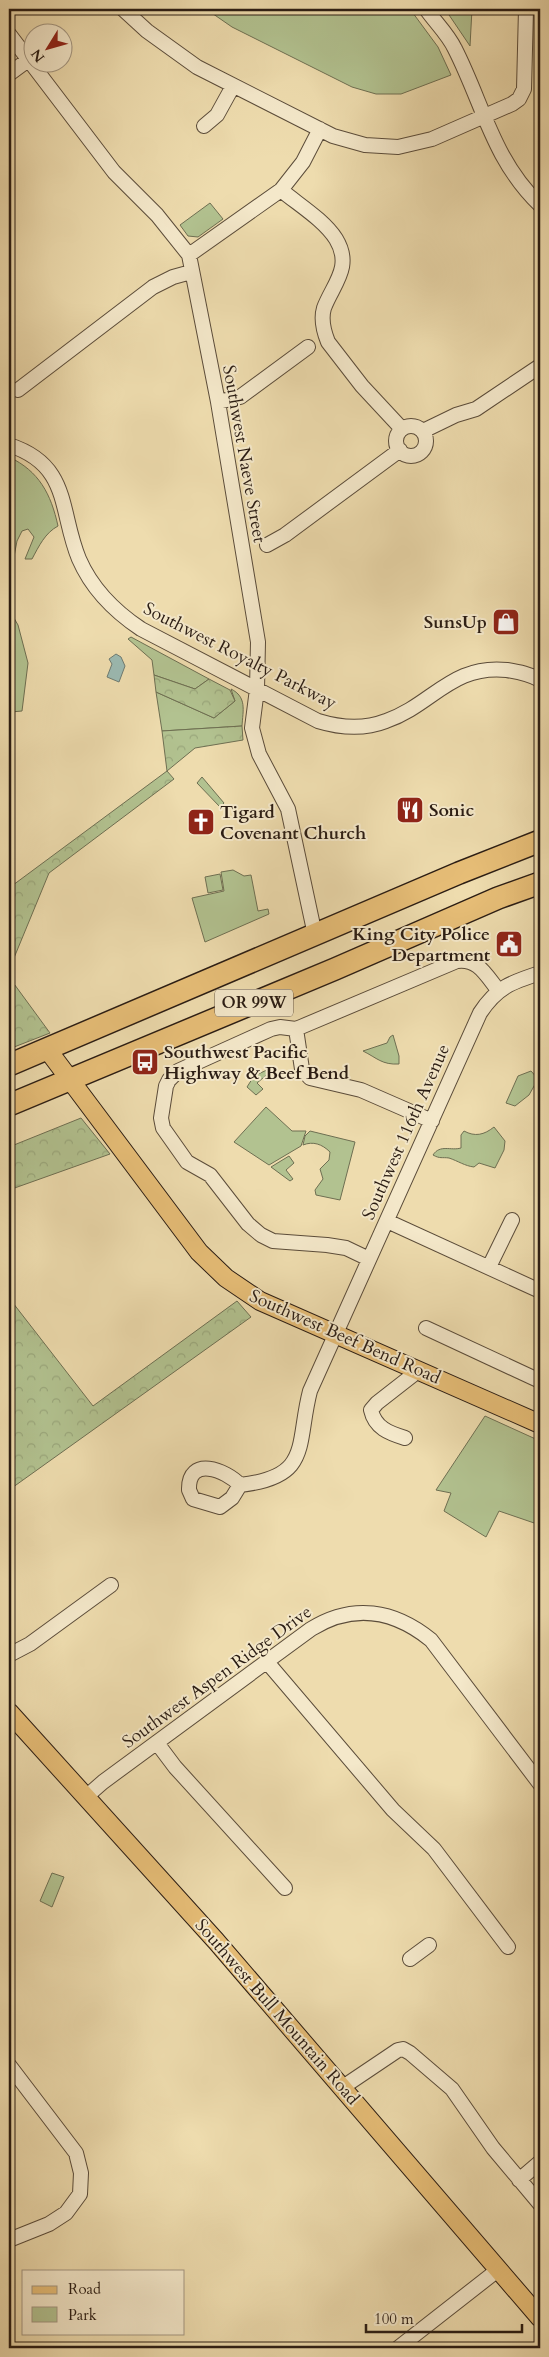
<svg xmlns="http://www.w3.org/2000/svg" width="549" height="2357" viewBox="0 0 549 2357" font-family="Cardo,serif">
  <style>
    .green { fill: #b2c290; stroke: #6e6f52 }
    .forest { fill: url(#forest-crowns); stroke: #6e6f52 }
    .water { fill: #9bbab2; stroke: #6e7b72 }
    .lines { fill: none; stroke-linecap: round; stroke-linejoin: round }
    .minor-casing { stroke: #5b4c3a; stroke-width: 16 }
    .major-casing { stroke: #2a1c13; stroke-width: 20 }
    .highway-casing { stroke: #2a1c13; stroke-width: 24 }
    .minor { stroke: #f4e8ca; stroke-width: 14 }
    .major { stroke: #e7be77; stroke-width: 18 }
    .highway { stroke: #e7be77; stroke-width: 21 }
    .labels { text-anchor: middle; dominant-baseline: central; stroke-width: 4; stroke-linejoin: round; paint-order: stroke }
    .shield { fill: #f4e8ca; stroke: #67594a; stroke-width: 1 }
    .shield-label { font-size: 16px; font-weight: bold; fill: #2a1c13 }
    .street-label { font-size: 18px; fill: #2a1c13; stroke: #f4e8ca }
    .poi-label { font-size: 18px; font-weight: bold; fill: #2a1c13; stroke: #f4e8ca; text-anchor: start }
  </style>
  <defs>
    <pattern id="forest-crowns" width="20" height="18" patternUnits="userSpaceOnUse" patternTransform="scale(1.25)"><rect width="20" height="18" fill="#b2c290"/><path d="M2 6a3 3 0 1 1 6 0M12 15a3 3 0 1 1 6 0" fill="none" stroke="#99a67b"/></pattern>
  </defs>
  <rect width="100%" height="100%" fill="#eedcae"/>
  <filter id="stains"><feTurbulence type="fractalNoise" baseFrequency=".004" numOctaves="4"/><feColorMatrix values="0 0 0 0 .2 0 0 0 0 .09 0 0 0 0 .02 0 0 0 .5 -.17"/></filter>
  <radialGradient id="worn" r=".72"><stop offset=".6" stop-color="#630" stop-opacity="0"/><stop offset="1" stop-color="#630" stop-opacity=".3"/></radialGradient>
  <path class="green" d="M206 9H410L438 47 451 75 401 94H376L352 87 232 27Z
    M445 9H472L470 46Z
    M210 203 223 219 198 237 188 236 180 225Z
    M9 457C39 471 51 494 58 526 45 533 39 546 32 559H25L34 537 28 529 22 531 17 541 12 567 11 598V613L18 625 28 663 22 711 11 712 9 702Z
    M131 637 209 679 195 689 154 675 152 660 128 639Z
    M231 689C247 697 243 710 242 726L162 731 156 692 214 718 235 701Z
    M202 777 224 803 220 807 197 783Z
    M233 870 244 876 251 875 258 911 268 909 269 914 205 942 192 898 224 891 221 872Z
    M220 874 223 890 208 893 205 877Z
    M393 1035 399 1056V1064C382 1065 377 1058 363 1051L387 1043 390 1037Z
    M269 1069 270 1072 257 1083 263 1089 256 1095 247 1087 254 1076Z
    M531 1071 538 1079 529 1095 515 1106 506 1103 518 1076Z
    M266 1107 292 1131H306L301 1146 269 1165 234 1142Z
    M494 1127 505 1141 504 1150 495 1168 479 1163 474 1167C465 1166 458 1161 449 1158 442 1157 440 1159 433 1155 440 1144 451 1151 461 1148V1135L464 1131C475 1137 484 1135 494 1127Z
    M310 1131 355 1142 340 1200 316 1195 315 1190 323 1179 320 1169 329 1160 330 1152C322 1144 313 1141 303 1145L305 1136Z
    M289 1156 294 1163 286 1170 293 1179 290 1181 271 1167Z
    M485 1416 540 1441V1525L499 1511 486 1537 444 1511 451 1493 436 1490Z
    M52 1873 64 1877 52 1907 40 1901Z"/>
  <path class="forest" d="M154 675 195 689 209 679 230 690 235 701 214 718 156 692Z
    M242 726 243 740 195 748 167 771 174 779 49 873 9 970V888L167 771 162 731Z
    M9 977 50 1033 9 1049Z
    M81 1118 110 1154 9 1190V1147Z
    M237 1301 251 1317 9 1490V1306L13 1303 93 1406Z"/>
  <path class="water" d="M116 654 121 657 125 666 119 682 107 677 112 664 109 659Z"/>
  <g class="lines">
    <g class="minor-casing">
      <path id="minor" d="M123 9 147 31 197 67 333 136 365 145 398 147 432 139 512 104 519 99 524 89 526 9
        M426 9C435 22 448 34 455 49 483 104 493 160 540 205
        M9 34 114 172 157 215 189 255 218 402 258 642 257 689 252 728 259 754 288 809 315 935
        M9 74 28 60
        M204 126 217 115 233 86
        M281 190C299 205 324 220 336 239 353 267 333 284 324 308 321 318 324 332 328 342L362 386 402 429
        M189 255 281 190 303 162 320 129
        M18 390 153 287 173 277 191 272
        M218 402 240 397 308 347
        M396 441a15 15 0 1 1 30 0a15 15 0 1 1-30 0Z
        M423 431 456 415 476 409 540 366
        M9 445C71 465 59 511 79 559 92 589 114 611 141 629L318 721C341 728 363 730 386 721 432 705 452 664 507 670 519 672 530 674 540 680
        M267 545 285 535 400 450
        M296 1029 302 1069 310 1078 361 1090 432 1121
        M387 1221 540 1291
        M369 1259 346 1248 327 1245 273 1241 261 1235 248 1224 210 1175 187 1162 163 1128 161 1118 166 1086 169 1080 178 1071 271 1029 280 1027 296 1029 457 961C478 958 486 975 498 990
        M489 1267 512 1220
        M426 1328 540 1381
        M405 1438C389 1433 375 1428 371 1410L377 1403 418 1371
        M240 1485 232 1498 220 1507 193 1499 189 1490C188 1455 226 1470 240 1485 312 1477 296 1445 310 1391L480 1013C497 987 512 982 540 973
        M9 1655 30 1644 111 1585
        M267 1662 393 1810 434 1849 508 1947
        M157 1743 175 1767 285 1888
        M87 1796 103 1782 311 1629C353 1603 394 1610 431 1640L540 1784
        M410 1959 429 1945
        M9 2065 76 2153 81 2173 80 2194 66 2213 49 2224 9 2240
        M343 2087 398 2050 403 2049 410 2053 452 2089 493 2148 540 2204
        M519 2180 540 2162
        M398 2348 499 2269"/>
    </g>
    <g class="major-casing">
      <path id="major" d="M47 1049 199 1252 226 1278 260 1301 540 1424
        M9 1712 216 1941 540 2318"/>
    </g>
    <g class="highway-casing">
      <path id="highway" d="M9 1065 459 873 540 841
        M9 1105 335 969 498 898 540 883"/>
    </g>
    <use href="#minor" class="minor"/>
    <use href="#major" class="major"/>
    <use href="#highway" class="highway"/>
  </g>
  <defs>
    <g id="shop-square" transform="scale(1.4375)"><rect x="-9" y="-9" width="18" height="18" rx="4" fill="#8f2418" stroke="#f4e8ca"/><path d="M-5-2.5h2.3a2.7 3.5 0 0 1 5.4 0H5L5.5 6h-11ZM-1.5-2.5h3a1.5 2.3 0 0 0-3 0Z" fill="#fff"/></g>
    <g id="restaurant-square" transform="scale(1.4375)"><rect x="-9" y="-9" width="18" height="18" rx="4" fill="#8f2418" stroke="#f4e8ca"/><path d="M-5-6h1v4h1v-4h1v4h1v-4h1v5L-1.5 .5V6h-2V.5L-5-1ZM5-6V6H3V1.5H1.5Q1.5-4 5-6Z" fill="#fff"/></g>
    <g id="church-square" transform="scale(1.4375)"><rect x="-9" y="-9" width="18" height="18" rx="4" fill="#8f2418" stroke="#f4e8ca"/><path d="M-1.2-6h2.4v3.5h3.3v2.4h-3.3V6h-2.4V-.1h-3.3v-2.4h3.3Z" fill="#fff"/></g>
    <g id="civic-square" transform="scale(1.4375)"><rect x="-9" y="-9" width="18" height="18" rx="4" fill="#8f2418" stroke="#f4e8ca"/><path d="M-.6-6.5H3V-4.5H.6V-3L4-1V1h2V6H-6V1h2V-1L-.6-3ZM-1.2 2.5V6h2.4V2.5Z" fill="#fff"/></g>
    <g id="bus-square" transform="scale(1.4375)"><rect x="-9" y="-9" width="18" height="18" rx="4" fill="#8f2418" stroke="#f4e8ca"/><path d="M-5-6H5V4H4V6H2V4H-2V6H-4V4H-5ZM-3.5-4V0h7V-4ZM-3.5 1.2v1.5H-2V1.2ZM2 1.2v1.5H3.5V1.2Z" fill="#fff"/></g>
  </defs>
  <g fill-rule="evenodd">
    <use href="#shop-square" x="506" y="622"/>
    <use href="#restaurant-square" x="410" y="810"/>
    <use href="#church-square" x="201" y="822"/>
    <use href="#civic-square" x="509" y="944"/>
    <use href="#bus-square" x="145" y="1062"/>
  </g>
  <g class="labels">
    <rect class="shield" x="215" y="989.5" width="78" height="27" rx="4"/>
    <g class="shield-label">
      <text x="254" y="1003">OR 99W</text>
    </g>
    <g class="street-label">
      <text transform="translate(244 454) rotate(80)">Southwest Naeve Street</text>
      <text transform="translate(240 656) rotate(27)">Southwest Royalty Parkway</text>
      <text transform="translate(406 1132) rotate(-66)">Southwest 116th Avenue</text>
      <text transform="translate(345 1337) rotate(24)">Southwest Beef Bend Road</text>
      <text transform="translate(217 1677) rotate(-36)">Southwest Aspen Ridge Drive</text>
      <text transform="translate(277 2012) rotate(49)">Southwest Bull Mountain Road</text>
    </g>
    <g class="poi-label">
      <text x="487" y="622" text-anchor="end">SunsUp</text>
      <text x="429" y="810">Sonic</text>
      <text x="220" y="812">Tigard<tspan x="220" dy="21">Covenant Church</tspan></text>
      <text x="490" y="934" text-anchor="end">King City Police<tspan x="490" dy="21">Department</tspan></text>
      <text x="164" y="1052">Southwest Pacific<tspan x="164" dy="21">Highway &amp; Beef Bend</tspan></text>
    </g>
  </g>
  <rect width="549" height="2357" fill="none" stroke="#eedcae" stroke-width="30"/>
  <rect x="10" y="10" width="529" height="2337" fill="none" stroke="#2a1c13" stroke-width="2.5"/>
  <rect x="15" y="15" width="519" height="2327" fill="none" stroke="#2a1c13"/>
  <rect x="22" y="2270" width="162" height="65" fill="#f4e8ca" stroke="#a39681"/>
  <rect x="32" y="2286" width="25" height="8" fill="#e7be77" stroke="#a39681"/>
  <text x="68" y="2294" font-size="15" fill="#2a1c13">Road</text>
  <rect x="32" y="2307" width="25" height="15" fill="#b2c290" stroke="#a39681"/>
  <text x="68" y="2320" font-size="15" fill="#2a1c13">Park</text>
  <g transform="translate(48 48) rotate(233)"><circle r="24" fill="#f4e8ca" stroke="#a39681"/>
  <path d="M0-4L9 19L0 12L-9 19Z" fill="#8f2418"/>
  <text y="-8" font-size="14" font-weight="bold" text-anchor="middle" fill="#2a1c13">N</text>
  </g>
  <path d="M366 2324v8h156v-8" fill="none" stroke="#2a1c13" stroke-width="2.5"/>
  <text x="374" y="2324" font-size="15" fill="#2a1c13" stroke="#f4e8ca" stroke-width="4" paint-order="stroke">100 m</text>
  <rect width="100%" height="100%" filter="url(#stains)"/>
  <rect width="100%" height="100%" fill="url(#worn)"/>
</svg>
